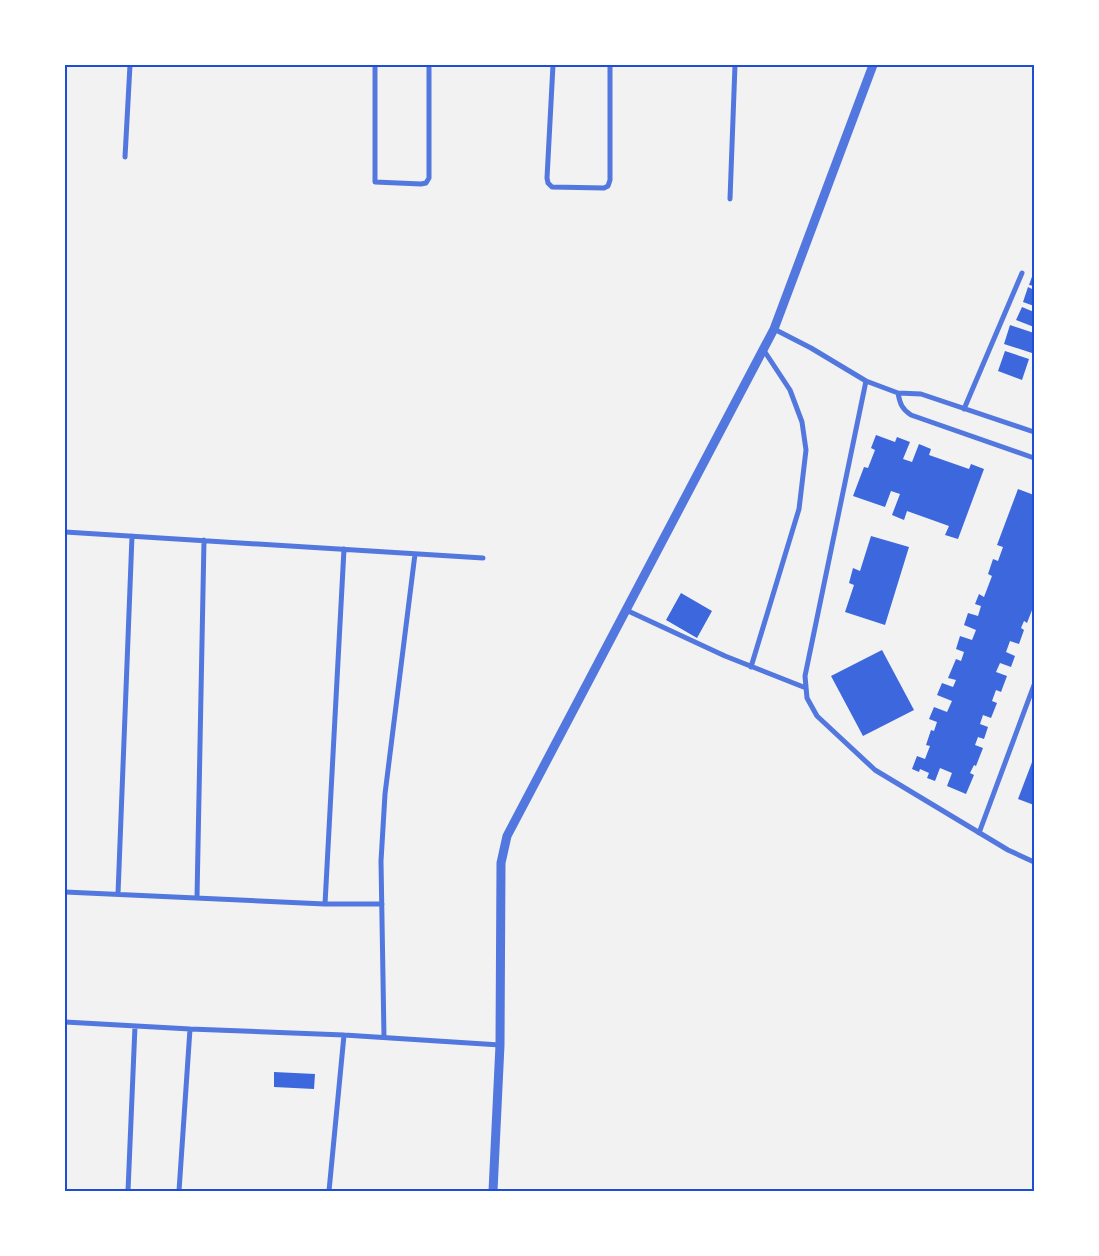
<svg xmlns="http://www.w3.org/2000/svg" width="1099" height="1256" viewBox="0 0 1099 1256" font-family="Overpass,sans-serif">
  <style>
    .building { fill: #3d67dc }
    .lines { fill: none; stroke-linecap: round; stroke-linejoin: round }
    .minor { stroke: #5277de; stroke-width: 5 }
    .tertiary { stroke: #5277de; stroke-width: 9 }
    .neatline { fill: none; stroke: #1d4ed8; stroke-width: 2 }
  </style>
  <rect width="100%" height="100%" fill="#f2f2f2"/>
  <path class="building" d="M1034 271V286L1029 285Z
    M1028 287 1034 290V306L1023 302Z
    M1022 307 1034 312V327L1016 320Z
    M1010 325 1034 333 1032 353 1004 344Z
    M1005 351 1029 359 1022 380 998 371Z
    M876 435 895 442 897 437 910 442 903 459 912 462 919 444 931 449 929 455 969 469 971 464 984 469 958 539 945 535 949 526 907 511 904 520 892 515 900 494 891 491 885 507 853 496 864 467 868 468 875 450 871 448Z
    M1018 489 1034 495V605L1027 623 1024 621 1021 628 1024 630 1019 644 1010 641 1006 652 1015 656 1011 667 1000 663 996 672 1007 676 1001 692 996 690 992 701 997 703 991 718 983 715 980 724 988 727 984 739 978 737 975 745 983 748 976 766 974 765 970 773 974 775 966 794 947 786 952 773 940 768 935 781 927 778 929 773 920 769 919 772 912 769 917 756 925 759 930 746 926 745 931 730 934 731 937 722 929 719 934 707 947 712 952 701 937 695 942 683 953 687 956 680 948 678 956 659 961 661 964 652 956 649 960 636 972 640 976 630 964 625 968 613 978 616 981 606 975 604 979 594 984 597 992 576 988 574 993 559 998 561 1003 547 997 545Z
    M871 536 909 547 885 625 845 612 854 585 849 583 853 568 860 571Z
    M681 593 712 611 697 638 666 620Z
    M882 650 914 710 863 736 831 676Z
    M1034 757V805L1018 799Z
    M274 1072 315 1074 314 1089 274 1087Z"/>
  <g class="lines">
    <path class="minor" d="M375 65V182L421 184 426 183 429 178V65
      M553 65 547 178 548 183 552 187 604 188 608 186 610 180V65
      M125 157 130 65
      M730 199 735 65
      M774 329 811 348 866 381 898 393 921 394 1034 432
      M866 381 805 676 807 698 817 716 875 770 1008 850 1034 862
      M898 393C900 404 902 409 911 415L1034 458
      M964 409 1022 273
      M65 532 483 558
      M626 610 725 656 806 688
      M751 667 799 509 806 450 802 422 790 390 763 349
      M979 833 1034 685
      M65 892 325 904H382
      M118 894 132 536
      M197 898 204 540
      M325 904 344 549
      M65 1022 190 1029 344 1035 500 1045
      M384 1037 381 861 385 794 415 554
      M128 1191 135 1026
      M179 1191 190 1029
      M329 1191 344 1035"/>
    <path class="tertiary" d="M493 1191 500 1045 501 863 507 836 774 329 873 65"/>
  </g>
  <rect width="1099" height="1256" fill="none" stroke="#ffffff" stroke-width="132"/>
  <rect x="66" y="66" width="967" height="1124" class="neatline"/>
</svg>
